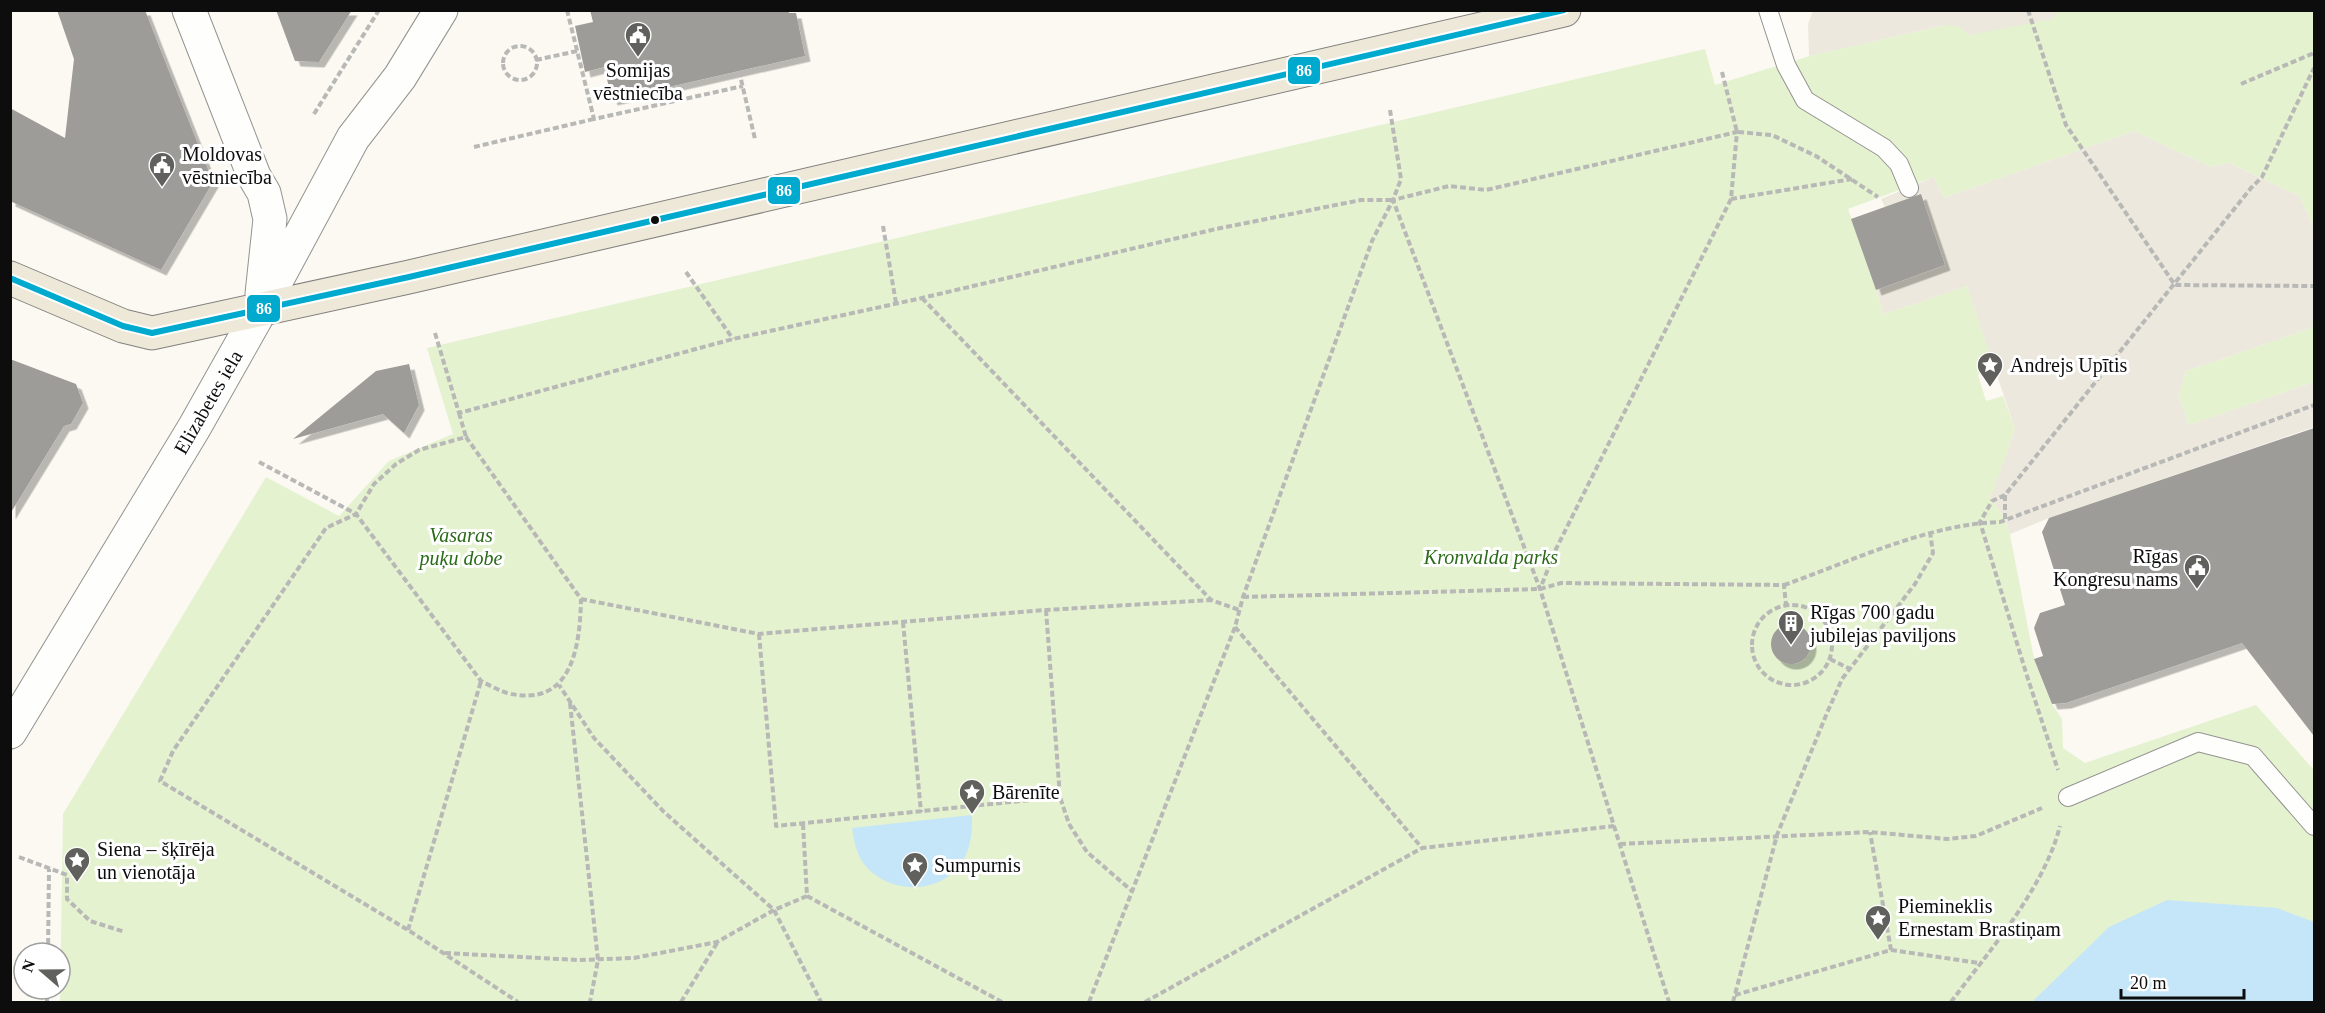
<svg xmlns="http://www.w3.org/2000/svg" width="2325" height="1013" viewBox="0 0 2325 1013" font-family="'Times New Roman',serif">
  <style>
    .green { fill: #e4f2d0 }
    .plaza { fill: #ece8dd }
    .water { fill: #c5e6f8 }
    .building { fill: #9e9c98; filter: url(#shadow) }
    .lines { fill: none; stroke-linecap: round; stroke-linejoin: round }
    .lane-casing { stroke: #949390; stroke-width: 20 }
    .street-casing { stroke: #949390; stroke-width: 35 }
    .primary-casing { stroke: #81817d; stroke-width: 35 }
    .path { stroke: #b8b8b6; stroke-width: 4; stroke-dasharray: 6 3; stroke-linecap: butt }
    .lane { stroke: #fefefd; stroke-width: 18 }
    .street { stroke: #fefefd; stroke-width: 33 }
    .primary { stroke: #ede8d8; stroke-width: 33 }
    .bus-1-casing { stroke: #fff; stroke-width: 10 }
    .bus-1 { stroke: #00a9ce; stroke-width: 6 }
    .bus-dot { fill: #0d0d0d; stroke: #fff; stroke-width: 2 }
    .labels { text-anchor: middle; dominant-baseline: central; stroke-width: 6; stroke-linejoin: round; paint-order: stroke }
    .poi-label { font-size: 20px; fill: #0d0d0d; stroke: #fff; text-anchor: start }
    .street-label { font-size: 20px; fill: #0d0d0d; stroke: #fff }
    .park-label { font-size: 20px; font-style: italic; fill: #2a6a19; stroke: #fff }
    .line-badge { stroke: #fff; stroke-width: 2 }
    .badge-label { font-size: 16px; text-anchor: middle; font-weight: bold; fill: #fff }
  </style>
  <defs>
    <filter id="shadow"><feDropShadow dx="5.5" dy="5.5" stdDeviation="0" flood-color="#0004"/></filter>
  </defs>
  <rect width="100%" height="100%" fill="#fbf9f2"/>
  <path class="green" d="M2007 11H2314V227L2299 196 2229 163 2211 167 2134 131 1944 198 1934 177 1848 209 1884 314 1967 286 1995 369 1978 375 1986 401 2003 396 2015 429 1994 491 1990 496 2005 519 2010 534 2034 659 2052 704 2062 719 2063 748 2085 763 2256 705 2314 770V1002H60L63 814 266 477 339 516 389 461 453 434 427 348 1705 49 1715 85 1813 55Z
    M2314 327V382L2189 425 2178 395 2186 371Z"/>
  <path class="plaza" d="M1813 10H2058V11L2053 19 1969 35 1960 27 1945 25 1809 56 1808 24Z
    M2134 131 2211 167 2229 163 2299 196 2314 227V327L2186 371 2178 395 2189 425 2314 382V427L2049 518 2010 534 2005 519 1990 496 1994 490 2015 429 1967 286 1884 314 1876 290 1945 265 1921 195 1885 207 1881 199 1934 177 1944 198Z"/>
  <path class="water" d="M972 815C972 827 972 840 967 852 951 895 890 898 864 864 856 853 854 841 852 828Z
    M2167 900 2277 908 2314 922V1002H2032L2109 927Z"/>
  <path class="building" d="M57 10H145L159 46 213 182 161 270 10 201V108L65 138 74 59Z
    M276 10H352L319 62 295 61Z
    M590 10H789V13H796L805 56 612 100 604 67 585 72 575 26 593 22Z
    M1921 194 1945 265 1876 290 1851 219Z
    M10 359 76 384 83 403 71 424 64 426 10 514Z
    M409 364 419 405 404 433 383 414 293 439 376 371Z
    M2314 428V736L2242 643 2066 703 2052 704 2034 659 2043 656 2034 628 2040 613 2065 605 2042 532 2049 518Z
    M1771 644a20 20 0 1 1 40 0a20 20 0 1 1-40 0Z"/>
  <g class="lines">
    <g class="lane-casing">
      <path id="lane" d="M1768 10 1786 65 1805 100 1884 148 1899 164 1909 188
        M2068 797 2198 742 2253 756 2314 826"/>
    </g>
    <g class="street-casing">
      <path id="street" d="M189 10 254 176 264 193 270 219 262 294
        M10 732 194 428 260 311 353 138 400 77 441 10"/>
    </g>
    <g class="primary-casing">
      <path id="primary" d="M10 278 123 326 152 333 409 277 1564 10"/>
    </g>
    <path class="path" d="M567 10 594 119 743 86
      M2028 10 2066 125 2175 285 2314 286
      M503 63a17 17 0 1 1 34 0a17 17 0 1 1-34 0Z
      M536 60 577 51
      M739 71 755 139
      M1722 72 1737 132 1772 135 1816 156 1878 197
      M2241 84 2314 53
      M1390 110 1401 179 1393 200 1540 589 1669 1002
      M314 114 379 10
      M474 147 594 119
      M1731 199 1852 179
      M883 226 896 303
      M686 272 733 339
      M922 298 1211 600 1239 610
      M435 333 459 413 733 339 922 298 1216 229 1361 200H1393
      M459 413 466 437
      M259 462 356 514 481 681C489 685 498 690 507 693 572 709 580 647 581 599L466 437 419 450 396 464 374 484 356 514 326 528 173 751 160 781 408 930 518 1002
      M2005 495 1992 501 1980 522 2027 676 2058 770
      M2005 519V495L2251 188 2262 177 2314 68
      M1784 585C1852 561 1928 524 2000 522L2314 405
      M1243 597 1540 589 1561 583 1784 585 1786 605
      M581 599 759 634 1046 610 1211 600
      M1752 645a40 40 0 1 1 80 0a40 40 0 1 1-80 0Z
      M1046 610 1060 797 1069 824 1087 852 1132 891
      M903 622 921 812
      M1235 627 1422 848 1614 826
      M759 634 776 826 1060 797
      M1830 659 1850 669
      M570 703 598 960 590 1002
      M803 824 807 896
      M1620 844 1870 832 1947 839 1976 836 2042 808
      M19 857 67 875V899L90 921 125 932
      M807 896 1002 1002
      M807 896 774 910 821 1002
      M408 930 481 681
      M1891 950 1979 963
      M48 953 49 869
      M445 953 579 960 634 958 717 942 774 910 663 811 594 738 559 685
      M1735 995 1891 950 1870 832
      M47 1002V989
      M681 1002 717 943
      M1089 1002 1235 627 1243 597 1372 241 1393 200 1449 186 1486 190 1737 132 1731 199 1556 549 1540 589
      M1145 1002 1422 848
      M1733 1002 1777 835 1827 713 1842 679 1915 584 1933 553 1930 532
      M1951 1002C1989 951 2044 889 2060 826"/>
    <use href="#lane" class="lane"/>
    <use href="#street" class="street"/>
    <use href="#primary" class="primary"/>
    <g class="bus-1-casing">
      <path id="bus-1" d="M10 278 123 326 152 333 409 277 1564 10"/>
    </g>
    <use href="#bus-1" class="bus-1"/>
  </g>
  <defs>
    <g id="civic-pin" transform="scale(1.35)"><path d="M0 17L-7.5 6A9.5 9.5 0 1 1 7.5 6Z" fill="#60605d" stroke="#fff"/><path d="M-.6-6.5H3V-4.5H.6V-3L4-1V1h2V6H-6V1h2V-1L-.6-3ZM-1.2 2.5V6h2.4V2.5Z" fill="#fff"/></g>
    <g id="sight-pin" transform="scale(1.35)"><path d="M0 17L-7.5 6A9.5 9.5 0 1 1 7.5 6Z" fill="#60605d" stroke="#fff"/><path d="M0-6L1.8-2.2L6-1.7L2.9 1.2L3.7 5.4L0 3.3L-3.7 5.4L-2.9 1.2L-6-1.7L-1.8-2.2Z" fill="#fff"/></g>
    <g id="building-pin" transform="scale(1.35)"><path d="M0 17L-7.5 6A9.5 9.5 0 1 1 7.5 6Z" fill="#60605d" stroke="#fff"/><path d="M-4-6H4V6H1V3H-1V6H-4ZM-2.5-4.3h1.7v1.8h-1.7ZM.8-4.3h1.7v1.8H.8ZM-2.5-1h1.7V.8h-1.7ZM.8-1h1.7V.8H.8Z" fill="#fff"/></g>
  </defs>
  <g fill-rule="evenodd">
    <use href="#civic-pin" x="638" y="35"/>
    <use href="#civic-pin" x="162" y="165"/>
    <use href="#sight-pin" x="1990" y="365"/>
    <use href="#civic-pin" x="2197" y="567"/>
    <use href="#building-pin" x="1791" y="623"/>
    <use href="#sight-pin" x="972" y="792"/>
    <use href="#sight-pin" x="77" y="860"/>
    <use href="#sight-pin" x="915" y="865"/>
    <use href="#sight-pin" x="1878" y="918"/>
  </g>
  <circle class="bus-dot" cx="655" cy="220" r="5"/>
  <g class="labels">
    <g class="poi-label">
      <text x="638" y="70" text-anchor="middle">Somijas<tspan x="638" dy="23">vēstniecība</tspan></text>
      <text x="182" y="154">Moldovas<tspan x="182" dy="23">vēstniecība</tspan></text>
      <text x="2010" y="365">Andrejs Upītis</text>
      <text x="2178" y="556" text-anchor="end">Rīgas<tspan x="2178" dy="23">Kongresu nams</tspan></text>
      <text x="1810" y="612">Rīgas 700 gadu<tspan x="1810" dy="23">jubilejas paviljons</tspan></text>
      <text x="992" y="792">Bārenīte</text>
      <text x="97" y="849">Siena – šķīrēja<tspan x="97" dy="23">un vienotāja</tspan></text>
      <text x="934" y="865">Sumpurnis</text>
      <text x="1898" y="906">Piemineklis<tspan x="1898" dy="23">Ernestam Brastiņam</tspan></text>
    </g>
    <g class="street-label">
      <text transform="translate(208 402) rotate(-60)">Elizabetes iela</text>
    </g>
    <g class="park-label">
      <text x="461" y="535">Vasaras<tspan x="461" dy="23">puķu dobe</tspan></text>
      <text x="1491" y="557">Kronvalda parks</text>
    </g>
  </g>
  <g class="line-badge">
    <rect x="1287" y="56" width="34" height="29" rx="6" fill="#00a9ce"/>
    <rect x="767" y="176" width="34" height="29" rx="6" fill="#00a9ce"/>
    <rect x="246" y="294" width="35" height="29" rx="6" fill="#00a9ce"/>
  </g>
  <g class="badge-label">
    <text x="1304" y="76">86</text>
    <text x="784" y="196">86</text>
    <text x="264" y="314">86</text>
  </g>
  <rect width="2325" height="1013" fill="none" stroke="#0d0d0d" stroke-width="24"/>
  <g transform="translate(42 971) rotate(290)"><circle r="28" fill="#ffffff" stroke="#9e9e9e" stroke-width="1.5"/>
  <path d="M0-4.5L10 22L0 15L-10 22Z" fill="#60605d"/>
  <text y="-9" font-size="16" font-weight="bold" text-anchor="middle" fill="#0d0d0d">N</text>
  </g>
  <path d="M2121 989v9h123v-9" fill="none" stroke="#0d0d0d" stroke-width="3"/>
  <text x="2130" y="989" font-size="18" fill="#0d0d0d" stroke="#ffffff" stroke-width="4.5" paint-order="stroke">20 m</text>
</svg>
